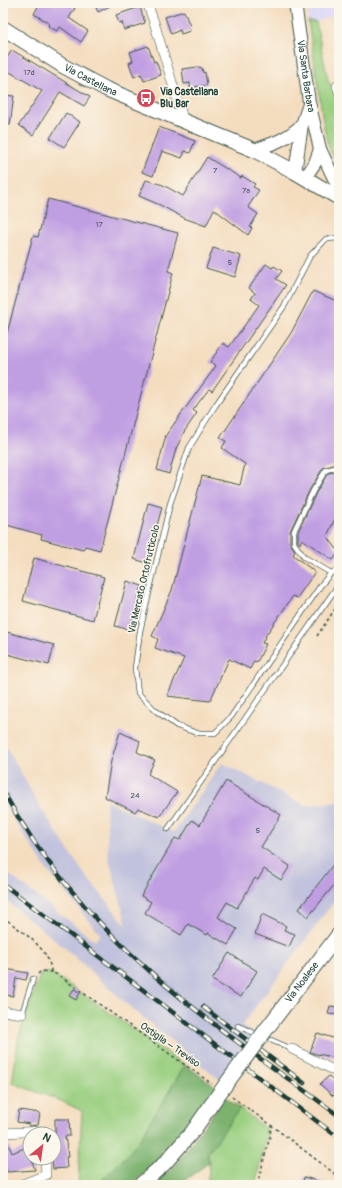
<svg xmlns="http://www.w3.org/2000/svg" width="342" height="1188" viewBox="0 0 342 1188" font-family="Pangolin,sans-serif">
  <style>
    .built { fill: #dbd6f7 }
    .industrial { fill: #c1c2dd }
    .green { fill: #9acf80; stroke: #5c865a }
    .forest { fill: #7bb26e; stroke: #4d7851 }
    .building { fill: #c09ee2 }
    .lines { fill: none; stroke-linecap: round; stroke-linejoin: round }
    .lane-casing { stroke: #3f5549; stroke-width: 6 }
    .street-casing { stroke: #3f5549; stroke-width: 10 }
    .secondary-casing { stroke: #3f5549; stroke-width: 14 }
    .primary-casing { stroke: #3f5549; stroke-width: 16 }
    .path { stroke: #3f5549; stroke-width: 1.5; stroke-dasharray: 3 3; stroke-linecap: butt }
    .lane { stroke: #fff; stroke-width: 4.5 }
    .street { stroke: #fff; stroke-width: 9 }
    .secondary { stroke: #fff; stroke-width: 12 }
    .primary { stroke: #fff; stroke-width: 14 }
    .rail-casing { stroke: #1f3d34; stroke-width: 4.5 }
    .rail { stroke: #fbf7ec; stroke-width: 3; stroke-dasharray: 9; stroke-linecap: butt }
    .primary-bridge-casing { stroke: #3f5549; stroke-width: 16; stroke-linecap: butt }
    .primary-bridge { stroke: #fff; stroke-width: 14 }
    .labels { text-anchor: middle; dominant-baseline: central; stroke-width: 3; stroke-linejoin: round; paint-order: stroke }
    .number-label { font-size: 8px; fill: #475560 }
    .street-label { font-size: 10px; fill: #1f3d34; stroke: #fbf7ec }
    .poi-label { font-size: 10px; font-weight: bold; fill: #1f3d34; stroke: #fbf7ec; text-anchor: start }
  </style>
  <rect width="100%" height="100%" fill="#fbf7ec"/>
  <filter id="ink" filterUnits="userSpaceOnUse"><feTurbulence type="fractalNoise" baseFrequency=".025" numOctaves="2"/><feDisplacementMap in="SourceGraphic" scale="8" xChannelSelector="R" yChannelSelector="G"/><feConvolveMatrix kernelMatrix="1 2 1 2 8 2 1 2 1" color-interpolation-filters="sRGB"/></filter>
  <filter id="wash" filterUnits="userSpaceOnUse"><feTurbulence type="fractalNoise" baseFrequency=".012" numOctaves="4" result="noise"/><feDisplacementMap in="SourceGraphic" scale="16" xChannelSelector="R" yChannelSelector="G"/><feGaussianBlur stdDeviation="0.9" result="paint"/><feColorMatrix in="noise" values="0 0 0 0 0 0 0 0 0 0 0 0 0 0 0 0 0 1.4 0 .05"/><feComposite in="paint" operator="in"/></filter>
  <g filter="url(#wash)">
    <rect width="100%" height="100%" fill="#f4ddbf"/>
    <path class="built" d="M312 3H339V13L316 22 308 21V14Z"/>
    <path class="industrial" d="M3 741 39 805 68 850 85 875 127 926 108 855 106 801 174 832 222 763 305 805 339 802V895L242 1025 254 1035 220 1080 128 1005 66 949 3 898V870L95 941 100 934 47 870 3 803Z"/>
    <path class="green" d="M308 21 316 22 328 80 339 103V167C324 146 323 118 319 94 315 69 312 45 308 21Z
      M47 972 55 975 185 1065 139 1141 129 1154 97 1185H81L78 1184 82 1111 59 1100 12 1083 19 1035 40 975Z
      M240 1108 268 1131 255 1185H207L210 1162 208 1158V1153Z"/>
    <path class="forest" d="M185 1065 218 1088 188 1130 153 1166 131 1185H97L130 1152 140 1139Z
      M225 1097 240 1108 208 1153V1158L210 1162 178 1185H152L174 1167Z"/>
    <g id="blocks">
      <path class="building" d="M40 3H67L75 8 69 18 88 31 81 42 60 27 57 31 48 26 49 23 34 14Z
        M94 3H116L98 12Z
        M140 7 145 23 124 30 122 22 119 23 116 15Z
        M184 11 190 26 189 27 190 31 181 34 180 30 171 34 165 17Z
        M148 46 154 62 156 61 161 75 144 81 141 74 134 77 129 63 133 61 130 52Z
        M12 50 90 97 84 106 60 92 33 135 19 125 42 91 3 68V64Z
        M199 67 202 68 203 73 205 72 207 85 190 88V83L184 84 182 69Z
        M3 95 14 96 10 125 3 124Z
        M66 113 80 122 64 147 50 138Z
        M159 127 195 141 190 153 185 151 182 158 162 151 153 176 142 172Z
        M207 157 241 178 242 176 255 184 253 187 259 190 248 207 258 214 250 227 252 228 248 235 214 209 206 226 184 218 160 205 139 196 146 180 163 185 183 196Z
        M48 199 178 233 168 271 173 273 100 550 85 546 83 550 41 539 42 535 3 524V348L33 236 38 237Z
        M213 248 241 256 235 277 206 268Z
        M266 264 272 268 274 266 282 271 276 279 286 285 212 391 209 389 193 410 197 413 184 432 176 449 169 474 157 470 166 435 216 366 210 362 223 343 229 347 259 305 251 299 255 293 249 288Z
        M313 291 339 302V459L337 464 323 468 310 489 290 531V543L295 551 293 555 315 572 297 598 293 596 266 635 262 643 266 644 257 662 254 661 250 669 229 659 210 701 167 696 184 658 155 648 158 639 152 636 172 590 202 476 240 485 245 464 222 448 226 441 220 438 291 333Z
        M334 472 339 474V510L327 536 339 552 333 560 302 539 300 544 298 542V532L316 493 328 473Z
        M148 503 162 507 147 563 134 559Z
        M34 558 104 577 93 620 23 601Z
        M127 581 142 586 130 630 115 626Z
        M3 631 54 645 49 665 3 653Z
        M120 732 140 741 137 752 155 760 148 774 177 792 159 817 138 808 135 812 105 797 111 761Z
        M226 781 281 815 261 847 290 866 281 880 264 869 258 880 255 878 237 908 227 902 218 917 237 929 228 945 208 933 207 935 188 924 181 935 145 913 151 902 141 896 175 838 180 840 192 820 200 825Z
        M339 857V879L308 917 299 909Z
        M262 914 286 926 284 930 295 934 289 947 255 934Z
        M229 953 257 971 241 997 212 980Z
        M5 969 28 973 26 980 16 978 13 996 3 995V973H5Z
        M74 989 80 993 76 1000 69 996Z
        M330 1006 339 1007V1015L328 1014Z
        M317 1033 339 1040V1059L319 1054V1055L310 1052Z
        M329 1076 339 1086V1098L335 1094 333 1096 320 1084Z
        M19 1110 40 1113 38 1125 29 1126 30 1124 17 1122Z
        M55 1119H69L70 1136H65L68 1157H66L67 1168 53 1169 52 1158H54L55 1150Z
        M3 1139H6L12 1153 27 1147 35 1170 7 1172 3 1158Z
        M304 1177 325 1183 324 1185H302Z"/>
    </g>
  </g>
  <g filter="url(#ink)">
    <use href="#blocks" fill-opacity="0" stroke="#3f5549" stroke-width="1"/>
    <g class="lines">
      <g class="lane-casing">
        <path id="lane" d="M339 238 326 239 310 256 285 305 215 406 189 448 170 504 140 631 135 668 138 693 155 710 177 726 197 733H215L231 717 321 585 331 573 339 569
          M331 573 304 557 294 543V531L313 491 326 470 339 467
          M168 829 339 584
          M22 1014 33 979
          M238 1026 292 1049"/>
      </g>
      <g class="street-casing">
        <path id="street" d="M147 3 154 22 184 122
          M337 86 339 91
          M3 1011 22 1014
          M292 1049 339 1073
          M3 1133 44 1131V1134
          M20 1185 46 1175 45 1158"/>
      </g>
      <g class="secondary-casing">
        <g id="secondary">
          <path id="s1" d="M295 3 309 102 320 149 339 189"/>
          <path d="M254 150C275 143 285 140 302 125"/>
          <path d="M295 172 302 125 309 104"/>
          <path d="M305 178 315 163 320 149"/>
        </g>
      </g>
      <g class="primary-casing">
        <g id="primary">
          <path id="s2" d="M3 28 63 66 106 89 254 150 295 172 339 198"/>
          <path id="s3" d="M265 1031 339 934"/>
          <path d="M140 1185 165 1163 193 1131 218 1095"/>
        </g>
      </g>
      <path class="path" d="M317 636 339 603
        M3 917C20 931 50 947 51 972
        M38 974 41 971 51 972 58 975 212 1084
        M232 1097 271 1125 339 1177
        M257 1185 270 1137 271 1125"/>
      <use href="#lane" class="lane"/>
      <use href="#street" class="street"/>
      <use href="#secondary" class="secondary"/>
      <use href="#primary" class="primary"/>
      <g class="rail-casing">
        <path id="rail" d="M3 791C41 861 94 922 154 975 212 1026 277 1070 339 1116
          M3 884 339 1138
          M203 1007 304 1083"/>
      </g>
      <use href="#rail" class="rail"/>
      <g class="primary-bridge-casing">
        <path id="primary-bridge" d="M218 1095 265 1031"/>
      </g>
      <use href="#primary-bridge" class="primary-bridge"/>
    </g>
  </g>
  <defs>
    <g id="bus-disc" transform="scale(1)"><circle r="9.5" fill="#d1495b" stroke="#fbf7ec"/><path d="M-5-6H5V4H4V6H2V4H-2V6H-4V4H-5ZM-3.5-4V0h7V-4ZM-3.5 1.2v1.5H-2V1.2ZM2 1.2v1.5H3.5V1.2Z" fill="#fff"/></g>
  </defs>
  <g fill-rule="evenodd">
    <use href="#bus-disc" x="146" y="98"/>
  </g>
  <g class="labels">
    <g class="number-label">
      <text x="29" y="72">17d</text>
      <text x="215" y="170">7</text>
      <text x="246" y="190">7a</text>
      <text x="99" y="224">17</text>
      <text x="230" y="262">5</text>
      <text x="135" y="795">24</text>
      <text x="258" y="830">5</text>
    </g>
    <g class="street-label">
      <text stroke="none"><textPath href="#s1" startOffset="74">Via Santa Barbara</textPath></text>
      <text stroke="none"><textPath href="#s2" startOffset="102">Via Castellana</textPath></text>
      <text transform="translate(144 579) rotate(-77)">Via Mercato Ortofrutticolo</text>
      <text stroke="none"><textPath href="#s3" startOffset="61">Via Noalese</textPath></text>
      <text transform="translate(170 1045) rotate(35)">Ostiglia – Treviso</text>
    </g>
    <g class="poi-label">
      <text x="160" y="92">Via Castellana<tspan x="160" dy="12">Blu Bar</tspan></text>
    </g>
  </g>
  <rect width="342" height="1188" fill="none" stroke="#fbf7ec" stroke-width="16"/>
  <g transform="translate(42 1146) rotate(29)"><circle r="19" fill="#fbf7ec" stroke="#a3ada2"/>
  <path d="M0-3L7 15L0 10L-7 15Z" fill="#d1495b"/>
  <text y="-6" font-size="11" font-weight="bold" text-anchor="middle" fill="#1f3d34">N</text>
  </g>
</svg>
